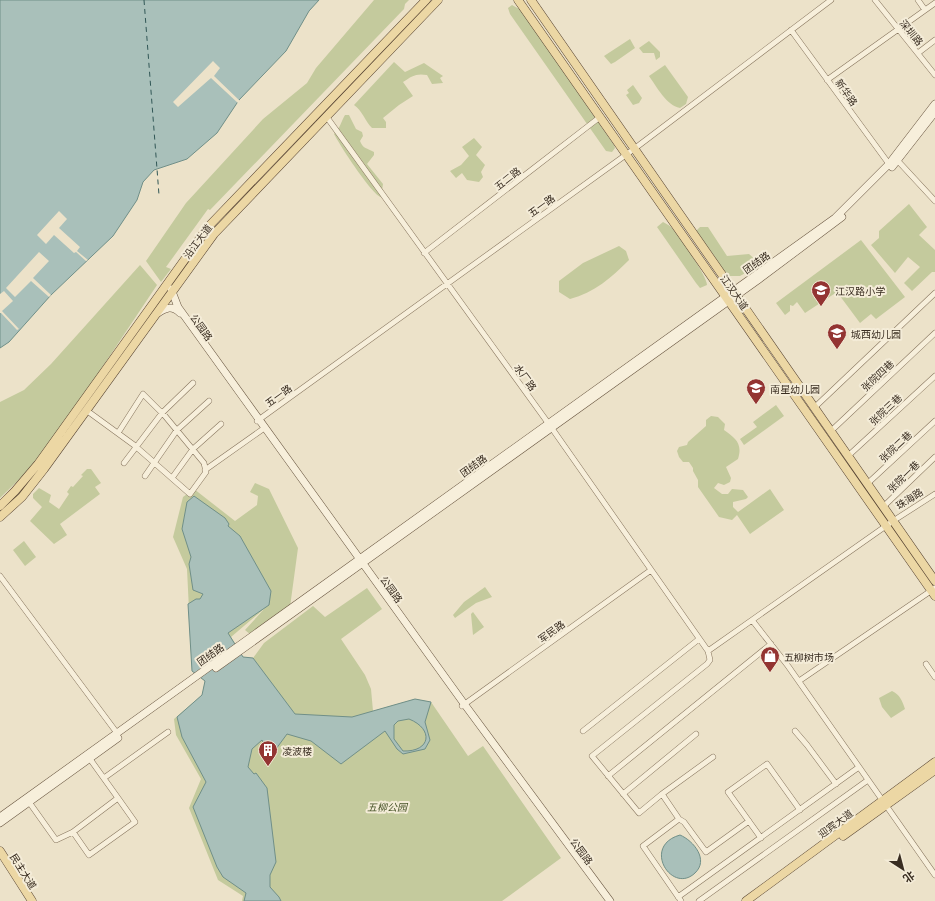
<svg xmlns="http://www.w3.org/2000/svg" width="935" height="901" viewBox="0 0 935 901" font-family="Literata,'Noto Sans SC',serif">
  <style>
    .green { fill: #c4ca9d }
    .water { fill: #a9c0ba; stroke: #708f88; fill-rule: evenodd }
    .pier { fill: #ece2c9 }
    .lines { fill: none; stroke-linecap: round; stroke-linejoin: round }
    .ferry { stroke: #315756; stroke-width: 1; stroke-dasharray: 5 4; stroke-linecap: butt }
    .street-casing { stroke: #87755e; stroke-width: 6 }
    .secondary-casing { stroke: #695641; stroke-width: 8 }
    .primary-casing { stroke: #564332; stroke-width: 9 }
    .street { stroke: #f7efdb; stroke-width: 5 }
    .secondary { stroke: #f7efdb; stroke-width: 7 }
    .primary { stroke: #ecd7a4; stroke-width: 8 }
    .labels { text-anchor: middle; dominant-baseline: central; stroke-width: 4; stroke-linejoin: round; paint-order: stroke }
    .street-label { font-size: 10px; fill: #392d21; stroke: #f4ecd8 }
    .poi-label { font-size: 10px; fill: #392d21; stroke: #f4ecd8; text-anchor: start }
    .park-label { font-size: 10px; font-style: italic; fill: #485429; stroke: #f4ecd8 }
  </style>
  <rect width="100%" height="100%" fill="#ece2c9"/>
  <path class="green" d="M374 0H409L405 4 404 9 210 210 208 209 166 267 171 269 161 282 146 261 186 203 263 119 307 83 316 68Z
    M512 5 521 10 614 145 615 148 612 152 606 151 510 14 508 8Z
    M630 39 635 48 615 62 611 64 604 56Z
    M649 41 660 52V57L656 60 654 53H643L639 48Z
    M394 62 405 72 424 63 443 76 440 78 443 83 432 84 427 75C416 73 412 76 403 82L413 96 399 105 383 118 386 122V128H372C365 121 362 110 354 105Z
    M665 65 688 97 686 104 680 108C666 105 657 87 649 76Z
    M633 85 642 98 639 103 633 105 626 95 629 93 627 90Z
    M345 115H349L356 129 362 132 363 136 360 141C363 149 367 148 374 152V155L367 164 383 184 381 197C372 195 339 144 334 134 340 128 341 122 345 115Z
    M474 138 482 147 476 155 485 165 481 172 483 177 479 182 467 180 462 173 456 178 450 171 461 165 469 156 462 147Z
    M909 204 927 227 919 235 935 250V272H932L912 291 904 283 920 267 908 257 895 273 871 245 879 238V231Z
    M663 222C665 223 669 225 671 227 678 234 707 276 707 285L700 288 696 283 657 227Z
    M700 227H708L727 256 749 254 758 262 756 267 740 276H730L724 271 713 254 696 231Z
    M861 240 905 297 876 319 871 314 860 323 837 292 805 313 797 302 793 306 790 305V311L785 315 776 303Z
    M619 246 626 251 629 260C612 277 594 293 570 299L559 292V281L583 263Z
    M140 265 157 285 43 456 0 498V402L24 390 51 364Z
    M776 405 784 416 744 445 740 439 757 427 753 422Z
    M711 416 718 417 725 424 724 430C735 438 743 443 738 459L726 467 731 478 730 482 724 485 718 483 714 488 722 494H728L732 489 743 490 748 497 746 499 733 502V507L738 512 770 489 784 510 750 534 737 515 732 520 719 517 698 487V480L693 471V468L689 462H683L679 457 677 451 679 447 687 445 688 442 706 426V420Z
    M87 469H91L101 483 95 487 100 494 60 524 67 535 54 544 30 521 42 507 33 498V494L39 488 51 495 49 502 59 509 69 494 67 492 71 486 73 487 83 476 81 475Z
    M255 483 269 489 298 548 290 607 251 635 245 630 265 608 231 637 243 657 253 658 264 643 313 606 325 617 367 588 382 609 341 639 365 675 371 689 373 711 415 699 431 702 468 756 483 746 561 858 502 901H242L243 896 218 880 189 808 201 779 176 735 174 719 202 695 205 681 192 671 187 569 173 537 183 497 194 489 235 521 257 505 258 496 250 492Z
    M24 541 36 557 25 566 13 550Z
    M485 587 492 597 476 603 455 618 453 615 464 602Z
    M473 612 484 627 473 635 471 614Z
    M892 691C900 695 902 700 905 709L891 718 882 707 879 698Z"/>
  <path class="water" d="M0 0H319L309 11 286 51 239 100 217 133 187 159 154 170 143 182 137 200 113 236 51 295 9 342 0 348Z
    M194 496 225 518 229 524 228 526 240 536 271 591 269 605 228 633 243 657 253 658 295 714 352 717 415 699 431 702 425 722 430 740 425 749 403 754 397 749 385 731 341 764 311 741 287 734 276 749 265 746 262 740 252 749 248 767 254 774 256 773 267 788 276 862 270 875V887L279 897 281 901H244L246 893 223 877 217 867 193 807 206 782 182 737 177 717 202 695 205 681 192 671 188 604 196 599H200L203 594 193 590 189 564 191 557 182 529 187 502ZM409 719C434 729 431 752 403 751L394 739V725L398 721Z
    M680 835C694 841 709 860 695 873 672 895 641 846 680 835Z"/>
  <path class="pier" d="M213 61 220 68 214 76 240 101 239 104 211 78 178 107 173 102Z
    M59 211 67 219 59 228 80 247 77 251 88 260 86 261 76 252 74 253 54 235 46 244 37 235Z
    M39 252 49 261 33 278 51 295 49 297 31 281 15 297 6 288Z
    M4 291 13 301 2 311 19 329 17 330 1 313H0V294Z"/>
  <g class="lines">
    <path class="ferry" d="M144 0 159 195"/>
    <g class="street-casing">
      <path id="street" d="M875 0 935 75
        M918 0 925 10
        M791 30 889 164
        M918 53 935 40
        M827 80 935 3
        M326 116 551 427 708 651 710 660 707 664 592 756 639 813 662 794
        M898 161 935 201
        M424 253 600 117
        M815 407 935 293
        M86 410 134 445 190 494 206 472 204 463 165 416 143 394 118 433
        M257 421 634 149 831 0
        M831 431 935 333
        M848 456 935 376
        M124 463 162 413 193 383
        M205 470 263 429
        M145 476 177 430 209 401
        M172 478 193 449 221 424
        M867 484 935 421
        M883 507 935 457
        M0 576 117 733
        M752 620 788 666 935 875
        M708 651 893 521 935 494
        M926 664 935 677
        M799 681 935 588
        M462 706 651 570
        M583 731 699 639
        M795 731 807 745 836 784
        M90 759 118 798
        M608 776 771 644
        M104 778 168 732
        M623 794 696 734
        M118 798 135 822 89 855 73 832Z
        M29 802 56 840 73 832
        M679 819 684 822 706 852 749 821
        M761 838 728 792 767 764 800 810
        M678 897 859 767
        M681 901 643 846 679 819 662 794 713 757
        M699 901 868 780"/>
    </g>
    <g class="secondary-casing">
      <path id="secondary" d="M892 167 935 112
        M171 289 178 307 465 705 610 901
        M158 313C166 308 172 305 180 313
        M216 668 758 280 842 217
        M0 817 835 218 889 164 935 104
        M0 823 118 738"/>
    </g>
    <g class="primary-casing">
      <path id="primary" d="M518 0 935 596
        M531 0 935 581
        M0 506 15 491 38 464 208 227 426 0
        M0 517 22 497 44 469 214 234 438 0
        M843 836 935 770
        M0 851 32 901
        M746 901 935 762"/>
    </g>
    <use href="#street" class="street"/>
    <use href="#secondary" class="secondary"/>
    <use href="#primary" class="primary"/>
  </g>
  <defs>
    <g id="school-pin" transform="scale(1)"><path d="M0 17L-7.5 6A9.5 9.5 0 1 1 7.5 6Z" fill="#933432" stroke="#f4ecd8"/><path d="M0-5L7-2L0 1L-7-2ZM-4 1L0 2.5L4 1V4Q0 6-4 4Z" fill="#fff"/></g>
    <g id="shop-pin" transform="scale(1)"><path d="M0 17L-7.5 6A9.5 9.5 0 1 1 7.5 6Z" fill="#933432" stroke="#f4ecd8"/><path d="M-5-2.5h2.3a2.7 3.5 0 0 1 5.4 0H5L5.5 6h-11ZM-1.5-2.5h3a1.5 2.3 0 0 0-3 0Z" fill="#fff"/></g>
    <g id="building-pin" transform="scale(1)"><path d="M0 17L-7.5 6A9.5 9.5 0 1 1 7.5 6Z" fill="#933432" stroke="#f4ecd8"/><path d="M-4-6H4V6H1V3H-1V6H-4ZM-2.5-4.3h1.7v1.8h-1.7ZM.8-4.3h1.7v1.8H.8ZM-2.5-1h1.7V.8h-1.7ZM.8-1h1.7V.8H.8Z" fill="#fff"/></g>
  </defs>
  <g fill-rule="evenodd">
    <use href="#school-pin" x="821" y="290"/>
    <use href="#school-pin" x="837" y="333"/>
    <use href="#school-pin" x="756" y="388"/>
    <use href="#shop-pin" x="770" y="656"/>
    <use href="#building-pin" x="268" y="750"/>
  </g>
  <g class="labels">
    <g class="street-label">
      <text transform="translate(912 32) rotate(51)">深圳路</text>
      <text transform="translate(847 92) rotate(55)">新华路</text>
      <text transform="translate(507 178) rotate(-38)">五二路</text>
      <text transform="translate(541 205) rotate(-36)">五一路</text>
      <text transform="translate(197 241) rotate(-53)">沿江大道</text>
      <text transform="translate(756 262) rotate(-35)">团结路</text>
      <text transform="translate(735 292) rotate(55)">江汉大道</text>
      <text transform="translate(202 327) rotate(54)">公园路</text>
      <text transform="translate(877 375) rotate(-43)">张院四巷</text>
      <text transform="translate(526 377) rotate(54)">水厂路</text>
      <text transform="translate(278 395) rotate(-36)">五一路</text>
      <text transform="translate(885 409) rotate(-43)">张院三巷</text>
      <text transform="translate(895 446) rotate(-43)">张院二巷</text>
      <text transform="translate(473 465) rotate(-36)">团结路</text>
      <text transform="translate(903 476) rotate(-44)">张院一巷</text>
      <text transform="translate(909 498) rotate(-32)">珠海路</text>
      <text transform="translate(392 589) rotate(54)">公园路</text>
      <text transform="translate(551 631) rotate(-36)">军民路</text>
      <text transform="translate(210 654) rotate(-35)">团结路</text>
      <text transform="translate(835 823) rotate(-36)">迎宾大道</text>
      <text transform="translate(582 851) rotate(53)">公园路</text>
      <text transform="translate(24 871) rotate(58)">民主大道</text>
    </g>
    <g class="poi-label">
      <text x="835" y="290">江汉路小学</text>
      <text x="851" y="333">城西幼儿园</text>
      <text x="770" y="388">南星幼儿园</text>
      <text x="784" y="656">五柳树市场</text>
      <text x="282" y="750">凌波楼</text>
    </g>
    <g class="park-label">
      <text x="387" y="806">五柳公园</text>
    </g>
  </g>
  <g transform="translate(903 869) rotate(144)" stroke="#f4ecd8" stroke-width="3" paint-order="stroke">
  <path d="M0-3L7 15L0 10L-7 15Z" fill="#392d21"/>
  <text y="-6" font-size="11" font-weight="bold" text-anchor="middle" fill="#392d21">北</text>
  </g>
</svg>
